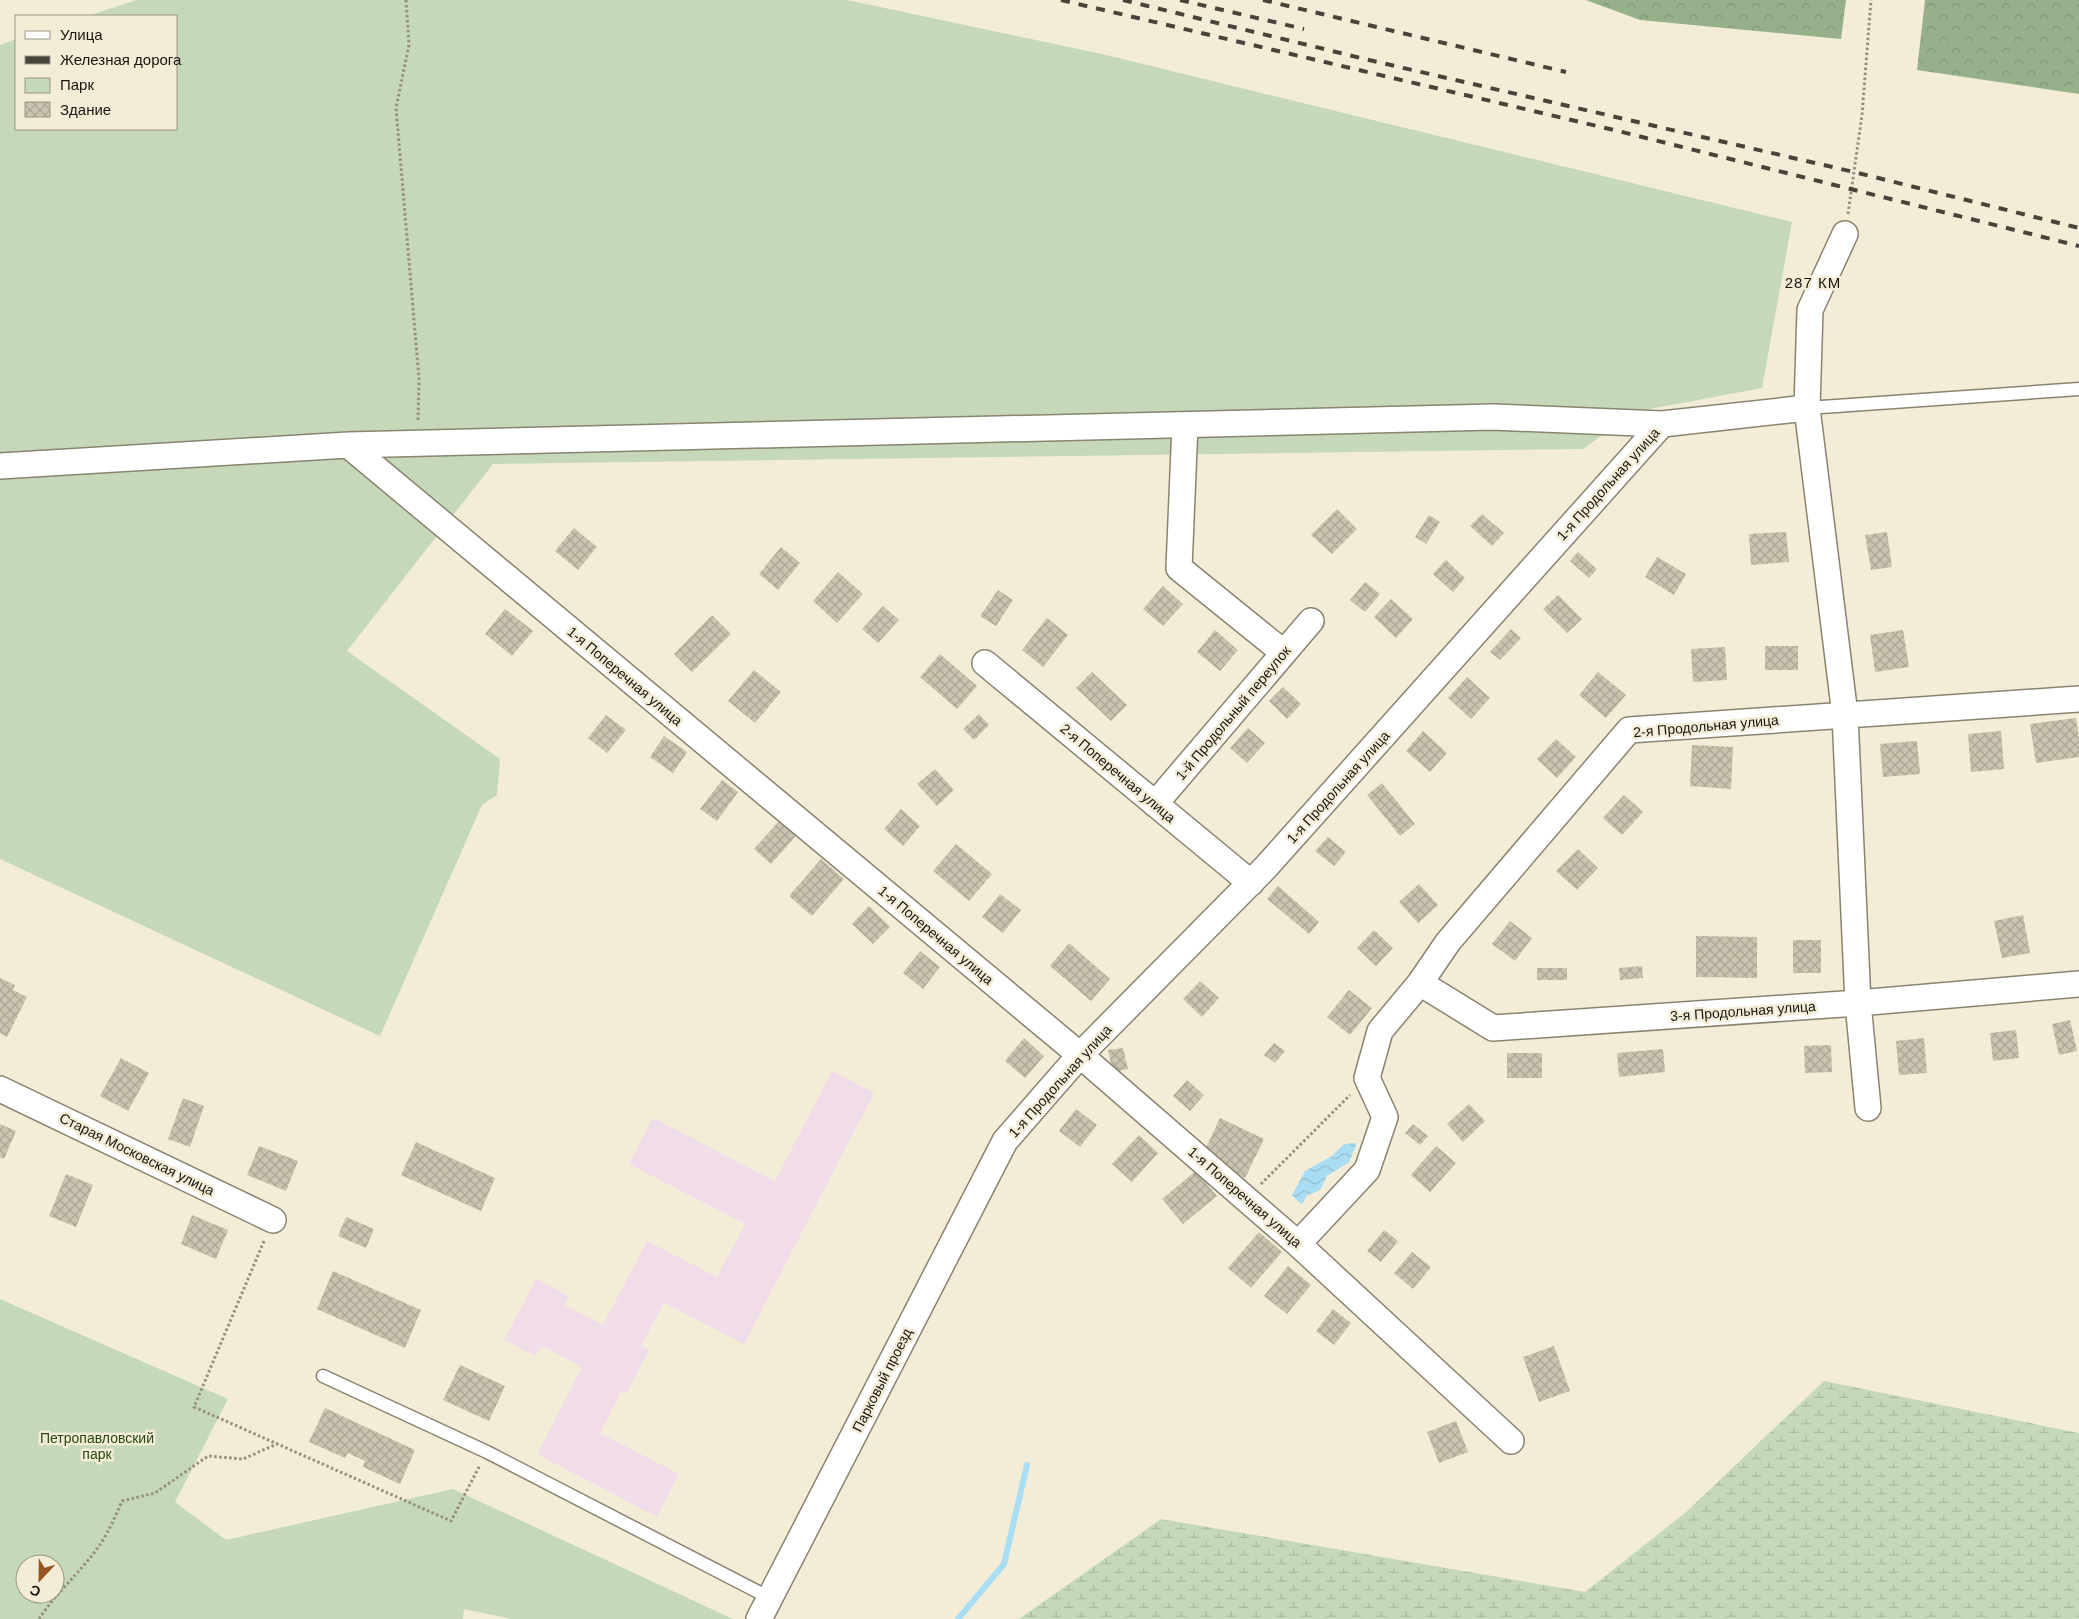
<svg xmlns="http://www.w3.org/2000/svg" width="2079" height="1619" viewBox="0 0 2079 1619" font-family="Arial,sans-serif">
  <style>
    .medical { fill: #f1dcea }
    .forest { fill: url(#forest-crowns) }
    .wetland { fill: url(#wetland-marsh) }
    .park { fill: #c5d9ba; fill-rule: evenodd }
    .water { fill: url(#water-waves) }
    .lines { fill: none; stroke-linecap: round; stroke-linejoin: round }
    .stream { stroke: #a9ddf3; stroke-width: 6 }
    .building { fill: url(#building-cross-hatch) }
    .lane-casing { stroke: #898370; stroke-width: 15 }
    .street-casing { stroke: #898370; stroke-width: 28 }
    .path { stroke: #948f80; stroke-width: 3; stroke-dasharray: 2.5 2.5; stroke-linecap: butt }
    .lane { stroke: #fff; stroke-width: 12 }
    .street { stroke: #fff; stroke-width: 25 }
    .rail { stroke: #48443a; stroke-width: 4; stroke-dasharray: 9 9; stroke-linecap: butt }
    .labels { text-anchor: middle; dominant-baseline: central; stroke-width: 5; stroke-linejoin: round; paint-order: stroke }
    .street-label { font-size: 14px; fill: #18150e; stroke: #f3edd8 }
    .park-label { font-size: 14px; fill: #274810; stroke: #f3edd8 }
    .neighbourhood-label { font-size: 15px; letter-spacing: 1px; fill: #18150e; stroke: #f3edd8 }
  </style>
  <defs>
    <pattern id="forest-crowns" width="20" height="18" patternUnits="userSpaceOnUse" patternTransform="scale(1.25)"><rect width="20" height="18" fill="#96b08a"/><path d="M2 6a3 3 0 1 1 6 0M12 15a3 3 0 1 1 6 0" fill="none" stroke="#819676"/></pattern>
    <pattern id="wetland-marsh" width="20" height="14" patternUnits="userSpaceOnUse" patternTransform="scale(1.25)"><rect width="20" height="14" fill="#c5d9ba"/><path d="M1 5h8M5 5V1M11 12h8M15 12V8" fill="none" stroke="#a8b99f"/></pattern>
    <pattern id="water-waves" width="16" height="10" patternUnits="userSpaceOnUse" patternTransform="scale(1.25)"><rect width="16" height="10" fill="#a9ddf3"/><path d="M0 5q4-4 8 0t8 0" fill="none" stroke="#91bdcf"/></pattern>
    <pattern id="building-cross-hatch" width="8" height="8" patternUnits="userSpaceOnUse" patternTransform="scale(1.25)"><rect width="8" height="8" fill="#c9c3af"/><path d="M0 0l8 8M0 8l8-8" fill="none" stroke="#aca795"/></pattern>
  </defs>
  <rect width="100%" height="100%" fill="#f3edd8"/>
  <path class="medical" d="M832 1071 874 1093 744 1344 664 1303 641 1346 649 1350 627 1393 621 1392 600 1433 679 1474 657 1517 537 1454 582 1367 542 1346 535 1356 504 1340 536 1279 568 1296 564 1305 603 1325 647 1241 717 1277 745 1224 629 1164 653 1118 775 1181Z"/>
  <path class="forest" d="M1586 0H1846L1841 39 1640 20Z
    M1925 0H2079V94L1917 70Z"/>
  <path class="wetland" d="M1824 1381 2079 1433V1619H1019L1161 1519 1585 1592 1685 1513Z"/>
  <path class="park" d="M137 0H847L1102 54 1792 222 1762 388 1634 412 1583 449 493 464 347 651 500 759 497 795 482 805 380 1036 0 859V45L16 39V129H176V16H87Z
    M0 1299 228 1399 175 1502 226 1540 453 1489 733 1619H511L464 1609 463 1619H0ZM25 1564H55V1594H25Z"/>
  <path class="water" d="M1357 1143 1349 1162 1327 1176 1320 1190 1306 1196 1303 1203 1301 1204 1292 1195 1305 1171 1332 1156 1344 1144Z"/>
  <g class="lines">
    <path class="stream" d="M958 1619 1004 1564 1027 1465"/>
  </g>
  <path class="building" d="M1337 509 1357 529 1332 554 1311 535Z
    M1482 514 1504 533 1492 546 1470 526Z
    M1429 515 1440 522 1426 544 1415 537Z
    M574 528 597 547 578 570 555 551Z
    M1786 532 1789 562 1751 565 1749 534Z
    M1887 532 1892 567 1871 570 1865 535Z
    M781 547 800 563 778 590 759 574Z
    M1578 552 1597 569 1589 578 1570 561Z
    M1657 557 1686 574 1674 595 1645 577Z
    M1446 560 1465 578 1453 592 1433 574Z
    M838 572 863 594 837 623 813 601Z
    M1365 582 1380 594 1365 612 1350 600Z
    M1163 586 1183 604 1163 626 1143 609Z
    M998 590 1013 600 996 626 980 616Z
    M1558 595 1582 619 1567 633 1543 609Z
    M1391 599 1413 619 1396 638 1374 617Z
    M883 606 899 620 878 643 862 629Z
    M505 609 533 631 512 656 485 634Z
    M712 615 731 634 692 672 674 654Z
    M1047 618 1068 635 1043 667 1022 650Z
    M1511 629 1521 638 1500 660 1490 652Z
    M1215 630 1238 650 1220 671 1197 652Z
    M1903 630 1909 667 1875 672 1870 635Z
    M1765 646H1798V670H1765Z
    M1725 647 1727 680 1693 682 1691 649Z
    M940 654 977 686 957 709 920 677Z
    M754 670 781 692 755 723 728 701Z
    M1092 672 1127 705 1111 721 1076 688Z
    M1598 672 1626 695 1606 718 1579 695Z
    M1467 677 1490 698 1471 719 1448 698Z
    M1283 687 1301 704 1287 719 1269 701Z
    M979 714 989 725 974 740 963 729Z
    M606 715 626 730 607 753 588 738Z
    M2076 718 2079 739V757L2036 763 2030 724Z
    M1248 728 1265 743 1247 763 1230 748Z
    M1423 731 1447 753 1430 772 1406 751Z
    M2001 731 2004 769 1971 772 1968 734Z
    M664 736 687 752 673 773 650 757Z
    M1556 739 1576 757 1557 778 1537 759Z
    M1917 741 1920 774 1883 777 1880 744Z
    M1692 745 1733 747 1731 789 1690 786Z
    M935 769 954 790 937 806 917 784Z
    M722 780 738 792 717 821 700 809Z
    M1382 783 1415 824 1400 836 1367 795Z
    M1624 795 1643 812 1622 835 1603 818Z
    M901 809 920 826 903 846 884 829Z
    M779 821 796 836 771 864 754 849Z
    M1328 837 1346 852 1334 866 1315 851Z
    M956 844 992 874 969 901 933 871Z
    M1578 849 1598 868 1577 890 1556 871Z
    M821 859 844 879 812 916 789 896Z
    M1419 884 1438 905 1418 923 1399 902Z
    M1278 886 1319 922 1309 934 1267 899Z
    M1000 894 1021 910 1003 933 982 917Z
    M869 906 890 927 873 944 852 924Z
    M2023 915 2030 953 2002 958 1994 921Z
    M1510 921 1532 938 1515 961 1492 944Z
    M1374 930 1393 948 1376 966 1357 948Z
    M1696 936 1757 937V978L1696 977Z
    M1793 940H1821V973H1793Z
    M1069 943 1110 979 1091 1001 1050 966Z
    M920 951 940 967 923 989 903 973Z
    M1642 966 1643 978 1620 980 1619 968Z
    M1537 968H1567V980H1537Z
    M0 978 15 985 13 990 27 997 7 1037 0 1033Z
    M1200 981 1219 998 1202 1017 1183 999Z
    M1349 990 1372 1008 1350 1035 1327 1017Z
    M2070 1020 2077 1051 2059 1055 2052 1024Z
    M2016 1030 2019 1058 1993 1061 1990 1033Z
    M1024 1038 1044 1056 1025 1078 1005 1061Z
    M1924 1038 1927 1073 1899 1075 1896 1041Z
    M1274 1043 1285 1051 1275 1063 1264 1055Z
    M1831 1045 1832 1072 1805 1073 1804 1046Z
    M1123 1048 1128 1069 1113 1072 1108 1050Z
    M1663 1049 1665 1072 1619 1077 1617 1053Z
    M1507 1053H1542V1078H1507Z
    M121 1058 149 1073 128 1111 100 1096Z
    M1187 1080 1204 1095 1190 1111 1173 1096Z
    M183 1098 204 1106 190 1147 168 1139Z
    M1469 1104 1485 1121 1463 1142 1447 1124Z
    M1076 1109 1097 1125 1080 1147 1059 1131Z
    M1220 1118 1264 1139 1245 1178 1202 1156Z
    M0 1124 16 1131 4 1159 0 1157Z
    M1413 1124 1428 1136 1420 1145 1405 1133Z
    M1139 1135 1158 1153 1132 1182 1112 1164Z
    M416 1142 495 1178 481 1211 401 1175Z
    M259 1146 298 1161 286 1191 247 1175Z
    M1436 1146 1456 1163 1430 1192 1411 1175Z
    M1196 1171 1217 1196 1183 1224 1162 1199Z
    M66 1174 93 1185 76 1227 49 1216Z
    M192 1215 228 1230 216 1259 181 1244Z
    M346 1217 374 1229 366 1248 338 1236Z
    M1384 1230 1398 1241 1381 1262 1367 1251Z
    M1259 1232 1282 1252 1251 1288 1228 1268Z
    M1412 1252 1431 1267 1413 1289 1394 1273Z
    M1288 1266 1311 1285 1287 1314 1264 1296Z
    M333 1271 421 1310 405 1348 317 1309Z
    M1333 1309 1351 1323 1334 1345 1316 1331Z
    M1554 1346 1570 1391 1539 1402 1523 1357Z
    M460 1365 505 1386 489 1421 443 1400Z
    M325 1408 415 1450 400 1484 363 1467 365 1461 348 1453 345 1458 309 1442Z
    M1456 1421 1468 1452 1439 1463 1427 1432Z"/>
  <g class="lines">
    <g class="lane-casing">
      <path id="lane" d="M1807 408 2079 389
        M323 1376 487 1452 770 1598"/>
    </g>
    <g class="street-casing">
      <path id="street" d="M1845 234 1810 310 1807 408 1845 715 1858 1003 1868 1108
        M1185 425 1179 568 1284 653
        M348 445 1080 1055 1298 1244 1511 1441
        M0 466 348 445 1493 417 1662 424 1807 408
        M985 663 1251 883
        M1155 804 1311 621
        M1420 983 1493 1028 1858 1003 2079 984
        M0 1089 273 1220
        M1298 1244 1367 1170 1385 1117 1367 1078 1380 1031 1420 983 1448 942 1629 730 2079 699
        M759 1619 1005 1141 1080 1055 1265 868 1662 424"/>
    </g>
    <path class="path" d="M406 0 409 45 396 108 419 379 418 422
      M1848 214 1862 115 1871 0
      M1261 1184 1350 1095
      M264 1241 194 1407 451 1521 480 1465
      M39 1619C53 1597 73 1579 89 1559 104 1542 113 1522 122 1501L155 1493 208 1456 243 1459 277 1444"/>
    <use href="#lane" class="lane"/>
    <use href="#street" class="street"/>
    <path class="rail" d="M1061 0 1614 130 2079 246
      M1123 0 1369 60 1854 172 2079 228
      M1180 0 1304 29
      M1263 0 1566 72"/>
  </g>
  <g class="labels">
    <g class="street-label">
      <text transform="translate(1608 484) rotate(-48)">1-я Продольная улица</text>
      <text transform="translate(625 676) rotate(40)">1-я Поперечная улица</text>
      <text transform="translate(1233 713) rotate(-50)">1-й Продольный переулок</text>
      <text transform="translate(1706 726) rotate(-5)">2-я Продольная улица</text>
      <text transform="translate(1118 773) rotate(40)">2-я Поперечная улица</text>
      <text transform="translate(1338 787) rotate(-48)">1-я Продольная улица</text>
      <text transform="translate(936 935) rotate(40)">1-я Поперечная улица</text>
      <text transform="translate(1743 1011) rotate(-4)">3-я Продольная улица</text>
      <text transform="translate(1060 1081) rotate(-48)">1-я Продольная улица</text>
      <text transform="translate(137 1154) rotate(26)">Старая Московская улица</text>
      <text transform="translate(1245 1197) rotate(41)">1-я Поперечная улица</text>
      <text transform="translate(882 1380) rotate(-63)">Парковый проезд</text>
    </g>
    <g class="park-label">
      <text x="97" y="1438">Петропавловский<tspan x="97" dy="16">парк</tspan></text>
    </g>
    <g class="neighbourhood-label">
      <text x="1813" y="282">287 КМ</text>
    </g>
  </g>
  <rect x="15" y="15" width="162" height="115" fill="#f3edd8" stroke="#9b9787"/>
  <rect x="25" y="31" width="25" height="8" fill="#ffffff" stroke="#9b9787"/>
  <text x="60" y="40" font-size="15" fill="#18150e">Улица</text>
  <rect x="25" y="56" width="25" height="8" fill="#48443a" stroke="#9b9787"/>
  <text x="60" y="65" font-size="15" fill="#18150e">Железная дорога</text>
  <rect x="25" y="78" width="25" height="15" fill="#c5d9ba" stroke="#9b9787"/>
  <text x="60" y="90" font-size="15" fill="#18150e">Парк</text>
  <rect x="25" y="102" width="25" height="15" fill="url(#building-cross-hatch)" stroke="#9b9787"/>
  <text x="60" y="115" font-size="15" fill="#18150e">Здание</text>
  <g transform="translate(40 1579) rotate(202)"><circle r="24" fill="#f3edd8" stroke="#9b9787"/>
  <path d="M0-4L9 19L0 12L-9 19Z" fill="#965520"/>
  <text y="-8" font-size="14" font-weight="bold" text-anchor="middle" fill="#18150e">С</text>
  </g>
</svg>
